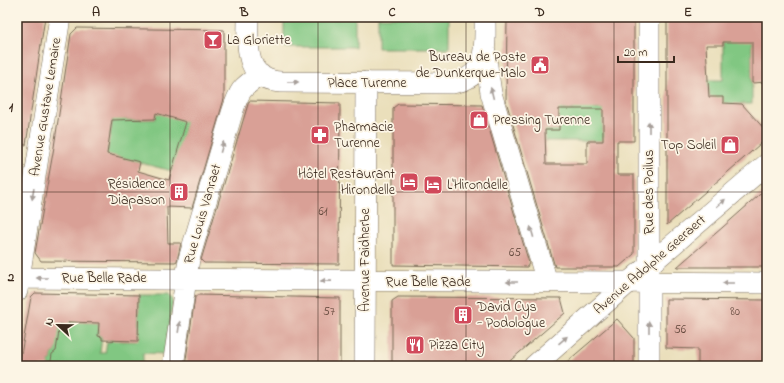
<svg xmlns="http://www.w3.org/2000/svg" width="784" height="383" viewBox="0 0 784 383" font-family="'Indie Flower',sans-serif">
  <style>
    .green { fill: #81c782; stroke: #5e7850 }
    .building { fill: #d9a096; fill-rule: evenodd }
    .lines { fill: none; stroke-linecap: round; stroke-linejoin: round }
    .minor-casing { stroke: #786955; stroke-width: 22 }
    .minor { stroke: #fff; stroke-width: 21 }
    .oneway { fill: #a79f9a }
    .grid { fill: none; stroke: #3b2a1e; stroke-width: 1; stroke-opacity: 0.55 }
    .labels { text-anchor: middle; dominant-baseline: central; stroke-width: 3.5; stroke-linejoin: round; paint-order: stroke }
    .number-label { font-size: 12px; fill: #62483c }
    .poi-label { font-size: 14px; fill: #3b2a1e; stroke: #fcf5e5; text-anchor: start }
    .street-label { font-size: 14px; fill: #3b2a1e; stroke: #fcf5e5 }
    .neatline { fill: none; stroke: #3b2a1e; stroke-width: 1.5 }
    .grid-label { font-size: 13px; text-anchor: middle; font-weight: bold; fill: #3b2a1e }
  </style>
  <rect width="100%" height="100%" fill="#fcf5e5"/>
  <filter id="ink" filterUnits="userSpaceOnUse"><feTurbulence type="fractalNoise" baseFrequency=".025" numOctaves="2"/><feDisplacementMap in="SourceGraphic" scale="8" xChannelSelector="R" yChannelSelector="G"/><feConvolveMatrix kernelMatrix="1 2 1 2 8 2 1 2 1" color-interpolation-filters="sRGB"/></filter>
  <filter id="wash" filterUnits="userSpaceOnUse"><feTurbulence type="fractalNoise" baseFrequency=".012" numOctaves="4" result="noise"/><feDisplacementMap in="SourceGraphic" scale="16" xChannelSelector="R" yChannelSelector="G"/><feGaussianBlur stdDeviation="0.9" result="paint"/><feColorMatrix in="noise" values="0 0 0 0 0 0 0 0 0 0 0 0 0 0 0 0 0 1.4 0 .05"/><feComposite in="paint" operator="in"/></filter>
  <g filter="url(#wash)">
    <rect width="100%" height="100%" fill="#eadfbb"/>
    <path class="green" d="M284 17H355V47H284Z
      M378 17H449V48H378Z
      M723 33 752 42V104H692L709 97V89H699V80H723Z
      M573 99 595 109H606L603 120V141H543V125L546 126 548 130H559V121H546L552 107H562V110H573Z
      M145 100 184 121 216 130 212 144 191 138 172 171 122 158 99 154 110 135 113 117 129 120 155 119 156 113Z
      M139 295H169L173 300 165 354 143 353V366H48L49 361H51L52 354 56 351 53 323 68 326 70 312 82 322 99 323 98 336 102 337 100 353H105L107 342H110L111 333 121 341H136L138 337Z"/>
    <g id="blocks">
      <path class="building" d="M17 17H45L26 145 17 144Z
        M507 17H634V141H617V175H634V254L619 267H555L506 101ZM559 109H603V141H587V164H546L545 130H559Z
        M667 17H767V82L752 83V42H723V45H706L709 97H723V103L742 104 767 132V138L667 225Z
        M77 28 224 30V99L192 208 167 207 168 243H181L177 261 175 262 41 261 35 253 54 147 71 34ZM156 113 186 122 169 180 138 171 140 162 107 154 112 120 155 119Z
        M249 101 340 103 339 264 204 263 201 260Z
        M398 104 482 105 529 263 527 267 393 265V108Z
        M767 188V267H677L723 227Z
        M35 293 139 295 138 341 102 340V337L98 336 99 323 69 322 68 326 60 324 56 351 52 354 51 361H49L48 366H19L31 297Z
        M198 295 340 298V366H185L195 297Z
        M398 297 561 298 565 313 504 366H392V301Z
        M666 299 767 300V366H698V349L666 348Z
        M617 319 634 338V366H562Z"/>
    </g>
  </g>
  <g filter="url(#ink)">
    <use href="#blocks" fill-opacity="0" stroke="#786955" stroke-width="1"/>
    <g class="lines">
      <g class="minor-casing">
        <path id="minor" d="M248 17C248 44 243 80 281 82L452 83C489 78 485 45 485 17
          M485 52 491 93 547 282
          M17 278 767 283
          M17 291 60 17
          M173 366 189 259 232 113C239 91 241 87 261 75
          M365 366 366 82
          M534 366 628 283 767 164
          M649 366V17"/>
      </g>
      <use href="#minor" class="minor"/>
    </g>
    <defs><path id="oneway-solid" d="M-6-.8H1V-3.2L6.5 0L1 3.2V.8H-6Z"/></defs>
    <g class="oneway">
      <use href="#oneway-solid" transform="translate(293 82)"/>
      <use href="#oneway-solid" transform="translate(492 93) rotate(-104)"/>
      <use href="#oneway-solid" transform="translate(649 127) rotate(-90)"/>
      <use href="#oneway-solid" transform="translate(222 147) rotate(-74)"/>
      <use href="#oneway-solid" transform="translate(33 194) rotate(99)"/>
      <use href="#oneway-solid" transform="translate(721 203) rotate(-41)"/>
      <use href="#oneway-solid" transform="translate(532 232) rotate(-106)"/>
      <use href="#oneway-solid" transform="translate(42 278) rotate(-180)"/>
      <use href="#oneway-solid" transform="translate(326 281) rotate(-179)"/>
      <use href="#oneway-solid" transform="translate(512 282) rotate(-180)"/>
      <use href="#oneway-solid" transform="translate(728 283) rotate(-180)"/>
      <use href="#oneway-solid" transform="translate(179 327) rotate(-82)"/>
      <use href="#oneway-solid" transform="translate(649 327) rotate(-90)"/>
      <use href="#oneway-solid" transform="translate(563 340) rotate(-41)"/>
    </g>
  </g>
  <path class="grid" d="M170 17V366M318 17V366M466 17V366M614 17V366M17 192H767"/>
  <defs>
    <g id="bar-square" transform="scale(1)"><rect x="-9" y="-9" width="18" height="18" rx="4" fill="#d1495b" stroke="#fcf5e5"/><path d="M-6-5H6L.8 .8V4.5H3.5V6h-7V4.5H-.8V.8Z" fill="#fff"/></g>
    <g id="civic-square" transform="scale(1)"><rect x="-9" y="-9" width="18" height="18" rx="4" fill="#d1495b" stroke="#fcf5e5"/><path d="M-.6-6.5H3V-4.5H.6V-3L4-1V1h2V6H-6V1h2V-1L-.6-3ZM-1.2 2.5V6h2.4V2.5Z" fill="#fff"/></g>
    <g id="shop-square" transform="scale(1)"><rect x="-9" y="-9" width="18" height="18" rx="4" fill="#d1495b" stroke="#fcf5e5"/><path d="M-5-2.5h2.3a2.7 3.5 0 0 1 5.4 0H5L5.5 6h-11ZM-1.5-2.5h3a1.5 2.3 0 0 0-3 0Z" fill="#fff"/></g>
    <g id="pharmacy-square" transform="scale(1)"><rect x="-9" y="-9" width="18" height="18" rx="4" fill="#d1495b" stroke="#fcf5e5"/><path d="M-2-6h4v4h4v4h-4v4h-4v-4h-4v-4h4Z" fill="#fff"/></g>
    <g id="hotel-square" transform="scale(1)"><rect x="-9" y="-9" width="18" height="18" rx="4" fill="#d1495b" stroke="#fcf5e5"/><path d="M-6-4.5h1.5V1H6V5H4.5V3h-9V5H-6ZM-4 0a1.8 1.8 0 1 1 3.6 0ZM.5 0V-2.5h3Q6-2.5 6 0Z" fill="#fff"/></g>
    <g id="building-square" transform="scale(1)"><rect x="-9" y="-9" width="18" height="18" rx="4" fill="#d1495b" stroke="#fcf5e5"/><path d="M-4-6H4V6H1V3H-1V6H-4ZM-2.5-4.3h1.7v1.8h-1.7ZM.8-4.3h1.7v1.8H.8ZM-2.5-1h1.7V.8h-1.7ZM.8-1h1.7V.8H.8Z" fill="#fff"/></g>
    <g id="restaurant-square" transform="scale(1)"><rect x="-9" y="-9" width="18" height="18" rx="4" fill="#d1495b" stroke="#fcf5e5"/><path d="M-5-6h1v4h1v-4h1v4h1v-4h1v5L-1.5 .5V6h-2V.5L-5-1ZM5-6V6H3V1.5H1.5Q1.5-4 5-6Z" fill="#fff"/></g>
  </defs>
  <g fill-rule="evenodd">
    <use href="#bar-square" x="213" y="40"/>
    <use href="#civic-square" x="540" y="65"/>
    <use href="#shop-square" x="479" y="120"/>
    <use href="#pharmacy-square" x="320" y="135"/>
    <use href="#shop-square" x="730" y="145"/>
    <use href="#hotel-square" x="409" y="182"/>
    <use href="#hotel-square" x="433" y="185"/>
    <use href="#building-square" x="179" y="192"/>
    <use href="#building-square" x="463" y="315"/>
    <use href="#restaurant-square" x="415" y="345"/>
  </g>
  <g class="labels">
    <g class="number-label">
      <text x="323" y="212">61</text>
      <text x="515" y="253">65</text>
      <text x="329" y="312">57</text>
      <text x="735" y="312">80</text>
      <text x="680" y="330">56</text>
    </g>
    <g class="poi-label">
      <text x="227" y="40">La Gloriette</text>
      <text x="526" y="57" text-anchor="end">Bureau de Poste<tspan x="526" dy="16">de Dunkerque-Malo</tspan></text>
      <text x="493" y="120">Pressing Turenne</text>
      <text x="334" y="127">Pharmacie<tspan x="334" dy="16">Turenne</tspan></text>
      <text x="716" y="145" text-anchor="end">Top Soleil</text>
      <text x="395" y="174" text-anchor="end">Hôtel Restaurant<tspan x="395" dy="16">Hirondelle</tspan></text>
      <text x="165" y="184" text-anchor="end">Résidence<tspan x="165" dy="16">Diapason</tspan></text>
      <text x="447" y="185">L'Hirondelle</text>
      <text x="477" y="307">David Cys<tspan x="477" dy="16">- Podologue</tspan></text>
      <text x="429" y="345">Pizza City</text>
    </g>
    <g class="street-label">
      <text x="367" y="83">Place Turenne</text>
      <text transform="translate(46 107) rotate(-81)">Avenue Gustave Lemaire</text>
      <text transform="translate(649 192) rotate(-90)">Rue des Poilus</text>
      <text transform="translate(203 214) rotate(-74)">Rue Louis Vanraet</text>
      <text transform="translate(365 260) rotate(-90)">Avenue Faidherbe</text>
      <text transform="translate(650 265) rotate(-41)">Avenue Adolphe Geeraert</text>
      <text x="104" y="278">Rue Belle Rade</text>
      <text x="428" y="282">Rue Belle Rade</text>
    </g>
  </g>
  <rect width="784" height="383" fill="none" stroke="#fcf5e5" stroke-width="44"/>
  <g transform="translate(58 325) rotate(292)" stroke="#fcf5e5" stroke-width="3" paint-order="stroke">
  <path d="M0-3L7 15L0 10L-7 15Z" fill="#3b2a1e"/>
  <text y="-6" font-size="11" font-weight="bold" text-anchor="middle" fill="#3b2a1e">N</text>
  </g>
  <path d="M618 56v6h56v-6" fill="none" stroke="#3b2a1e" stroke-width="2"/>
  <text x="624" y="56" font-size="12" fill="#3b2a1e" stroke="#fcf5e5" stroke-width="3" paint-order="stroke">20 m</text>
  <rect x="22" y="22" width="740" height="339" class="neatline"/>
  <g class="grid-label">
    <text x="96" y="16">A</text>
    <text x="244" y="16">B</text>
    <text x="392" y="16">C</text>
    <text x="540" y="16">D</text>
    <text x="688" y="16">E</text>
    <text x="11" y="111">1</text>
    <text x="11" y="281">2</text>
  </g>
</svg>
